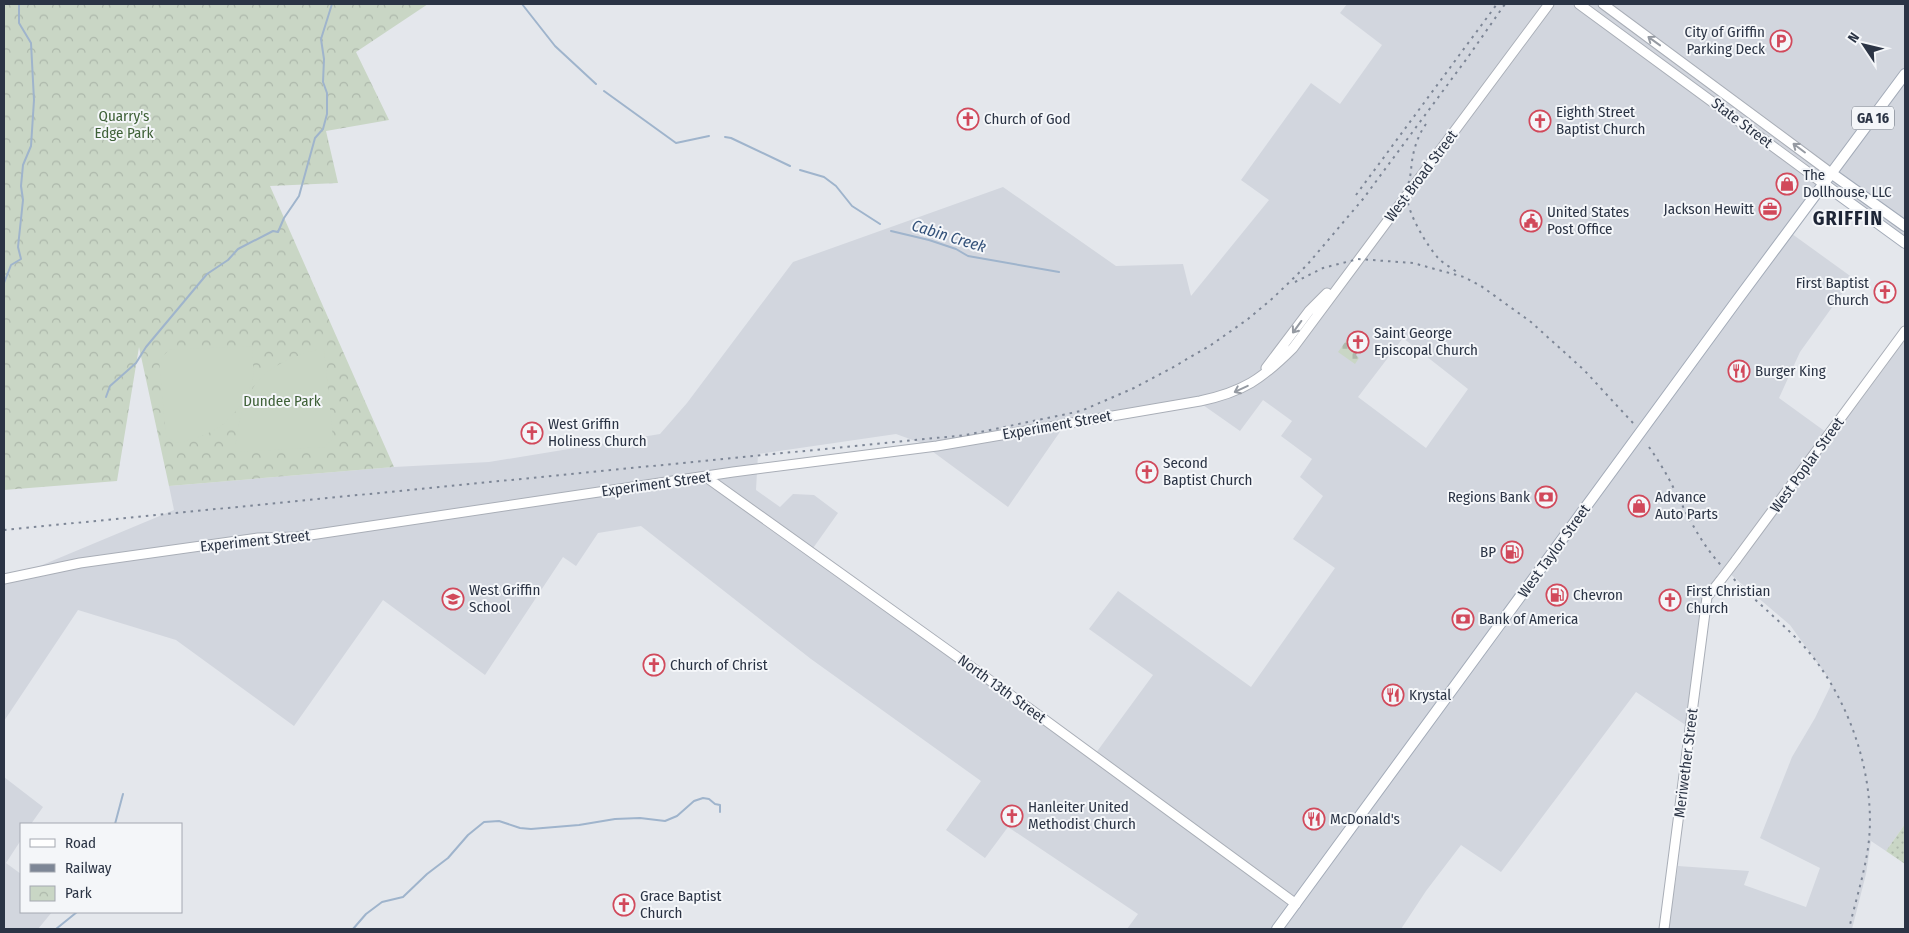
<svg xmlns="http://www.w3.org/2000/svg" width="1909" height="933" viewBox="0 0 1909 933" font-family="'Fira Sans Condensed',sans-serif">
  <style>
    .built { fill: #d2d6de; fill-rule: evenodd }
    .grass { fill: url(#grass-dots) }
    .cemetery { fill: url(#cemetery-stones) }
    .park { fill: url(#park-crowns) }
    .pitch { fill: #c9d6c5 }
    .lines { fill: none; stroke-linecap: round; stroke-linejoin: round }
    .stream { stroke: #9fb4cc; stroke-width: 2 }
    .secondary-casing { stroke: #a9aeb7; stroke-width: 11 }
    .primary-casing { stroke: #a3abb8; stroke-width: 12 }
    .secondary { stroke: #fff; stroke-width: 9 }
    .primary { stroke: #fff; stroke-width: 10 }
    .rail { stroke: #7d8696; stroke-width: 2; stroke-dasharray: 2.5 5; stroke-linecap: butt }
    .secondary-bridge-casing { stroke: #a9aeb7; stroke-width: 11; stroke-linecap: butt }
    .secondary-bridge { stroke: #fff; stroke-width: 9 }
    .oneway { stroke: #959aa2 }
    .labels { text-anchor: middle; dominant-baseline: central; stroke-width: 4; stroke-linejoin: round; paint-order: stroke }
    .shield { fill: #f4f6f9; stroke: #676e7b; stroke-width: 1 }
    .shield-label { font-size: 14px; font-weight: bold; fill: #2b3445 }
    .poi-label { font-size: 15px; fill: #2b3445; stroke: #f4f6f9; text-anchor: start }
    .park-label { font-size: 15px; fill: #3f6138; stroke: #f4f6f9 }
    .street-label { font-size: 15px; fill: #2b3445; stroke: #f4f6f9 }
    .water-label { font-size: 16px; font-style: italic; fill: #34527a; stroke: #f4f6f9 }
    .district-label { font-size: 20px; font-weight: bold; letter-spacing: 1px; fill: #1d2536; stroke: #f4f6f9 }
  </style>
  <defs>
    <pattern id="grass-dots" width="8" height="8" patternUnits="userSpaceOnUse" patternTransform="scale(1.25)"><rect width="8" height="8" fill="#c9d6c5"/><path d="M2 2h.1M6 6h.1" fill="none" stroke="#adb8ab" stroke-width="1.8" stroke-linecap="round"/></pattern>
    <pattern id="cemetery-stones" width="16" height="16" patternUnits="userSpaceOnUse" patternTransform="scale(1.25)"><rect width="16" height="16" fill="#c9d6c5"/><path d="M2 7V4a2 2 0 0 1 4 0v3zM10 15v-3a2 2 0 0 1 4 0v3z" fill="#adb8ab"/></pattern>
    <pattern id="park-crowns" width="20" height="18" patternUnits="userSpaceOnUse" patternTransform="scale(1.25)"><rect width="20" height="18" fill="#c9d6c5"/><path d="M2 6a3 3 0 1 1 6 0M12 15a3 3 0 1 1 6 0" fill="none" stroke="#adb8ab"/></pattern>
  </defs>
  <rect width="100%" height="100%" fill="#e4e7ec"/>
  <path class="built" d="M1347 4H1905V239L1823 182 1788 231 1853 278 1800 352 1779 398 1830 435 1860 401 1905 339V824L1886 851 1871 841 1866 874 1852 929H1668L1678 866 1749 871 1744 885 1806 907 1820 868 1760 838 1792 757 1815 718 1832 683 1790 625 1729 573 1706 601 1687 726 1636 692 1501 872 1461 845 1426 891 1401 929H1127L1138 914 1008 827 985 858 946 830 981 781 811 659 641 526 598 533 576 566 563 557 485 675 383 600 294 726 176 640 78 610 4 721V581L174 510 169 486 394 467 489 462 660 434 687 403 793 262 1003 187 1116 266 1183 264 1191 296 1269 200 1241 180 1311 83 1340 104 1382 45 1340 13ZM1403 338 1468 389 1426 448 1358 397ZM1263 400 1292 421 1281 436 1312 459 1300 477 1323 496 1293 539 1335 568 1251 687 1118 591 1089 629 1153 675 1093 757 811 551 838 513 814 495 793 494 780 507 756 490 758 454 896 434 921 443 1008 507 1066 423 1175 410 1203 405 1240 431Z
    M4 777 43 807 31 824H21V840L6 863 21 874V912H52L38 929H4Z"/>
  <path class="grass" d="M1905 824V864L1886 851Z"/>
  <path class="cemetery" d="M1346 341 1359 350 1356 355 1359 358 1355 364 1338 352Z"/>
  <path class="park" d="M4 4H428L356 52 389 120 326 131 338 183 270 186 394 467 169 486 139 347 117 481 4 490Z"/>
  <path class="pitch" d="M252 346C252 356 254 367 253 377 252 384 248 392 244 398 228 428 208 436 176 443L166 436 159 360 169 350Z
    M319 349 324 350 333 438 325 447 235 452C240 390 259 365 319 349Z"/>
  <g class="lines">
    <path class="stream" d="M522 4 555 46 596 84
      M604 91 676 143 709 136
      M725 137 731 138 790 166
      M800 170 824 177 836 186 852 206 880 224
      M891 231 929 240 956 249 968 256 1059 272
      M4 283 11 265 21 259 18 247 23 200 21 186 23 165 31 146 34 100 31 43 19 23V4
      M106 397 110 386 136 363 146 347 207 274 228 260 238 249 273 231 278 232 284 218 299 196 315 138 323 129 327 114V93L323 82 324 59 321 39 332 4
      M115 824 123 794
      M56 929 77 912
      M353 929 366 914 382 902 403 897 427 874 448 858 468 835 484 822 499 821 520 828 531 829 579 825 615 819 640 818 665 821 677 816 694 801 703 798 709 799 715 804 720 805V812"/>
    <g class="secondary-casing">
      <path id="secondary" d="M1579 4 1824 184
        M1603 4 1831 173
        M1266 368 1309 311 1327 293
        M706 477 1030 709 1296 904
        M1736 560 1905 331
        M4 579 80 563 258 538 297 537 733 472 937 446 1200 401C1243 392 1262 379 1293 348L1549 4
        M1664 929 1707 597 1720 581"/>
    </g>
    <g class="primary-casing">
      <path id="primary" d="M1831 173 1905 226
        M1824 184 1905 243
        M1277 929 1735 303 1905 74"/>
    </g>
    <use href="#secondary" class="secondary"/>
    <use href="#primary" class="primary"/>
    <path class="rail" d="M1426 124C1416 138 1412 155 1411 171 1410 179 1407 187 1407 194 1406 211 1427 246 1439 259 1444 264 1452 268 1458 273
      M1356 195 1497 4
      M1295 282 1323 268 1358 259 1413 263 1464 277 1481 286 1531 322 1584 370 1633 423
      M1649 447C1656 457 1663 468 1669 479 1684 508 1697 538 1719 563 1744 592 1774 615 1800 642 1848 693 1878 778 1868 848 1864 875 1855 903 1849 929
      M4 530 966 435 1081 411 1134 388 1170 369 1211 345 1248 319 1273 298 1307 265 1363 199 1468 57 1505 4"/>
    <g class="secondary-bridge-casing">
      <path id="secondary-bridge" d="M1720 581 1736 560"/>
    </g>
    <use href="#secondary-bridge" class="secondary-bridge"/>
  </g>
  <defs><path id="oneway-shaft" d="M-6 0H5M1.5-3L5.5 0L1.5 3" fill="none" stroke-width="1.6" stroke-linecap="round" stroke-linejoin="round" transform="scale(1.25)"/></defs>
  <g class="oneway">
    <use href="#oneway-shaft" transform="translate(1654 41) rotate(-144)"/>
    <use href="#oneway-shaft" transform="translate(1799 148) rotate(-143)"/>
    <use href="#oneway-shaft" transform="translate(1297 327) rotate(126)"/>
    <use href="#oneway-shaft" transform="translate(1241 389) rotate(155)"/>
  </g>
  <defs>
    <g id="parking-ring" transform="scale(1.125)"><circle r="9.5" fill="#f4f6f9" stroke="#d1495b" stroke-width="1.5"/><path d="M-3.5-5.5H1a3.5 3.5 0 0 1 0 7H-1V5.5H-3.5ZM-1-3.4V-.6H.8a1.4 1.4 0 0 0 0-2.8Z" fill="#d1495b"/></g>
    <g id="church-ring" transform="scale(1.125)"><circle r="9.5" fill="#f4f6f9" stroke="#d1495b" stroke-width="1.5"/><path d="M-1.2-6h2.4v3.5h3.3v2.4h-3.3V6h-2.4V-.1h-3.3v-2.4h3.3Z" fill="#d1495b"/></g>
    <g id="shop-ring" transform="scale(1.125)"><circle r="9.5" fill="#f4f6f9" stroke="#d1495b" stroke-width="1.5"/><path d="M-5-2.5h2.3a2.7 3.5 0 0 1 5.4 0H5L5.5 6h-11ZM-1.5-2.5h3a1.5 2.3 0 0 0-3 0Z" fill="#d1495b"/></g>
    <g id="office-ring" transform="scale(1.125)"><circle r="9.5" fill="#f4f6f9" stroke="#d1495b" stroke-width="1.5"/><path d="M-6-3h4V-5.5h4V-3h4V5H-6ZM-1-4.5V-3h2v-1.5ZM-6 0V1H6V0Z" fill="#d1495b"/></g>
    <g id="civic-ring" transform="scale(1.125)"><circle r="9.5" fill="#f4f6f9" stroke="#d1495b" stroke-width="1.5"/><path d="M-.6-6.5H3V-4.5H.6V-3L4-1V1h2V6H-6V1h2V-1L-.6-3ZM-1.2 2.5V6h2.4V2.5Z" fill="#d1495b"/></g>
    <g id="restaurant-ring" transform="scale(1.125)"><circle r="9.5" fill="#f4f6f9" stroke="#d1495b" stroke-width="1.5"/><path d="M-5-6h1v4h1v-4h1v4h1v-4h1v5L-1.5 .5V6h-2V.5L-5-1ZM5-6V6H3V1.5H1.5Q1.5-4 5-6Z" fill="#d1495b"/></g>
    <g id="bank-ring" transform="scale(1.125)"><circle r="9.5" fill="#f4f6f9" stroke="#d1495b" stroke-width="1.5"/><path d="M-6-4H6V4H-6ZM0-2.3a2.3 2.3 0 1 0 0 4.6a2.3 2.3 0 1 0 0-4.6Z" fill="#d1495b"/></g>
    <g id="fuel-ring" transform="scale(1.125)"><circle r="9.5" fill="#f4f6f9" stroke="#d1495b" stroke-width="1.5"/><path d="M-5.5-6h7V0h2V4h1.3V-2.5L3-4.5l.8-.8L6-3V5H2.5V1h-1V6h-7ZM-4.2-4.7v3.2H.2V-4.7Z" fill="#d1495b"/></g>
    <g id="school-ring" transform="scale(1.125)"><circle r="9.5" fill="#f4f6f9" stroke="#d1495b" stroke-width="1.5"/><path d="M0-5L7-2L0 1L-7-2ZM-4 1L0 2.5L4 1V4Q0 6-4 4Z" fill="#d1495b"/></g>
  </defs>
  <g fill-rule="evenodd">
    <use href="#parking-ring" x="1781" y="41"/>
    <use href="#church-ring" x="968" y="119"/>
    <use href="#church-ring" x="1540" y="121"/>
    <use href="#shop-ring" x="1787" y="184"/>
    <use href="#office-ring" x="1770" y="209"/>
    <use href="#civic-ring" x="1531" y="221"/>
    <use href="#church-ring" x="1885" y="292"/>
    <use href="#church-ring" x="1358" y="342"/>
    <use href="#restaurant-ring" x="1739" y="371"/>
    <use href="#church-ring" x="532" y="433"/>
    <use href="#church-ring" x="1147" y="472"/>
    <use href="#bank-ring" x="1546" y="497"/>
    <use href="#shop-ring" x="1639" y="506"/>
    <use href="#fuel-ring" x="1512" y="552"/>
    <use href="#fuel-ring" x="1557" y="595"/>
    <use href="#school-ring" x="453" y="599"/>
    <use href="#church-ring" x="1670" y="600"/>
    <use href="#bank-ring" x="1463" y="619"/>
    <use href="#church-ring" x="654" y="665"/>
    <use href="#restaurant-ring" x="1393" y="695"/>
    <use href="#church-ring" x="1012" y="816"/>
    <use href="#restaurant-ring" x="1314" y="819"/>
    <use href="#church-ring" x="624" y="905"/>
  </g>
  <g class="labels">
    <rect class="shield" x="1852" y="106.5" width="42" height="23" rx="4"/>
    <g class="shield-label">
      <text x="1873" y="118">GA 16</text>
    </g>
    <g class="poi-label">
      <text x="1765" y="32" text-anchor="end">City of Griffin<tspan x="1765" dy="17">Parking Deck</tspan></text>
      <text x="1556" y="112">Eighth Street<tspan x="1556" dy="17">Baptist Church</tspan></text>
      <text x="984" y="119">Church of God</text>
      <text x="1803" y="175">The<tspan x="1803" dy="17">Dollhouse, LLC</tspan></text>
      <text x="1754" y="209" text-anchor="end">Jackson Hewitt</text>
      <text x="1547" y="212">United States<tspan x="1547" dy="17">Post Office</tspan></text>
      <text x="1869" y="283" text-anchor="end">First Baptist<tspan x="1869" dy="17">Church</tspan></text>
      <text x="1374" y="333">Saint George<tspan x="1374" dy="17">Episcopal Church</tspan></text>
      <text x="1755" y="371">Burger King</text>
      <text x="548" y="424">West Griffin<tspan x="548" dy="17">Holiness Church</tspan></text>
      <text x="1163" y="463">Second<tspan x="1163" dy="17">Baptist Church</tspan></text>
      <text x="1530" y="497" text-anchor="end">Regions Bank</text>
      <text x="1655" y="497">Advance<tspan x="1655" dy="17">Auto Parts</tspan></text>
      <text x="1496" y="552" text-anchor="end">BP</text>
      <text x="469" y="590">West Griffin<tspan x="469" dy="17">School</tspan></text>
      <text x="1686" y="591">First Christian<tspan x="1686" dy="17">Church</tspan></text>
      <text x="1573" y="595">Chevron</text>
      <text x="1479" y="619">Bank of America</text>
      <text x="670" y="665">Church of Christ</text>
      <text x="1409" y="695">Krystal</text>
      <text x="1028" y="807">Hanleiter United<tspan x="1028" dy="17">Methodist Church</tspan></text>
      <text x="1330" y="819">McDonald's</text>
      <text x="640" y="896">Grace Baptist<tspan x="640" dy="17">Church</tspan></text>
    </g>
    <g class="park-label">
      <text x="124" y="116">Quarry's<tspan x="124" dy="17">Edge Park</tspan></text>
      <text x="282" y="401">Dundee Park</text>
    </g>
    <g class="street-label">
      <text transform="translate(1742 123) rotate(37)">State Street</text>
      <text transform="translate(1421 176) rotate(-53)">West Broad Street</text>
      <text transform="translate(1057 425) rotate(-10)">Experiment Street</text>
      <text transform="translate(1807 465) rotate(-54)">West Poplar Street</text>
      <text transform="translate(656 484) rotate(-8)">Experiment Street</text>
      <text transform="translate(255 541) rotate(-6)">Experiment Street</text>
      <text transform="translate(1554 551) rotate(-54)">West Taylor Street</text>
      <text transform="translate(1002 689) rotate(36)">North 13th Street</text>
      <text transform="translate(1686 763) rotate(-83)">Meriwether Street</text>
    </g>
    <g class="water-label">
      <text transform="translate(949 236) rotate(17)">Cabin Creek</text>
    </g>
    <g class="district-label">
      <text x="1848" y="218">GRIFFIN</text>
    </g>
  </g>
  <rect width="1909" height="933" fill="none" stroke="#2b3445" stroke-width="10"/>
  <rect x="20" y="823" width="162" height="90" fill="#f4f6f9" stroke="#a4a8b1"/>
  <rect x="30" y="839" width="25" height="8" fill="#ffffff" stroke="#a4a8b1"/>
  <text x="65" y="848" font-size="15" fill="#2b3445">Road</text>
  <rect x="30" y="864" width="25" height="8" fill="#7d8696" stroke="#a4a8b1"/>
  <text x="65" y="873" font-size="15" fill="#2b3445">Railway</text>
  <rect x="30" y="886" width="25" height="15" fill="url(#park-crowns)" stroke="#a4a8b1"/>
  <text x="65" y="898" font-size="15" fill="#2b3445">Park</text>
  <g transform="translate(1864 45) rotate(305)" stroke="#f4f6f9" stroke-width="4" paint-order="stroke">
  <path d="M0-4L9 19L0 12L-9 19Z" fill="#2b3445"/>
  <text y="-8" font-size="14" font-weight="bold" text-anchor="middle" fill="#2b3445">N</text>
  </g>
</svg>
